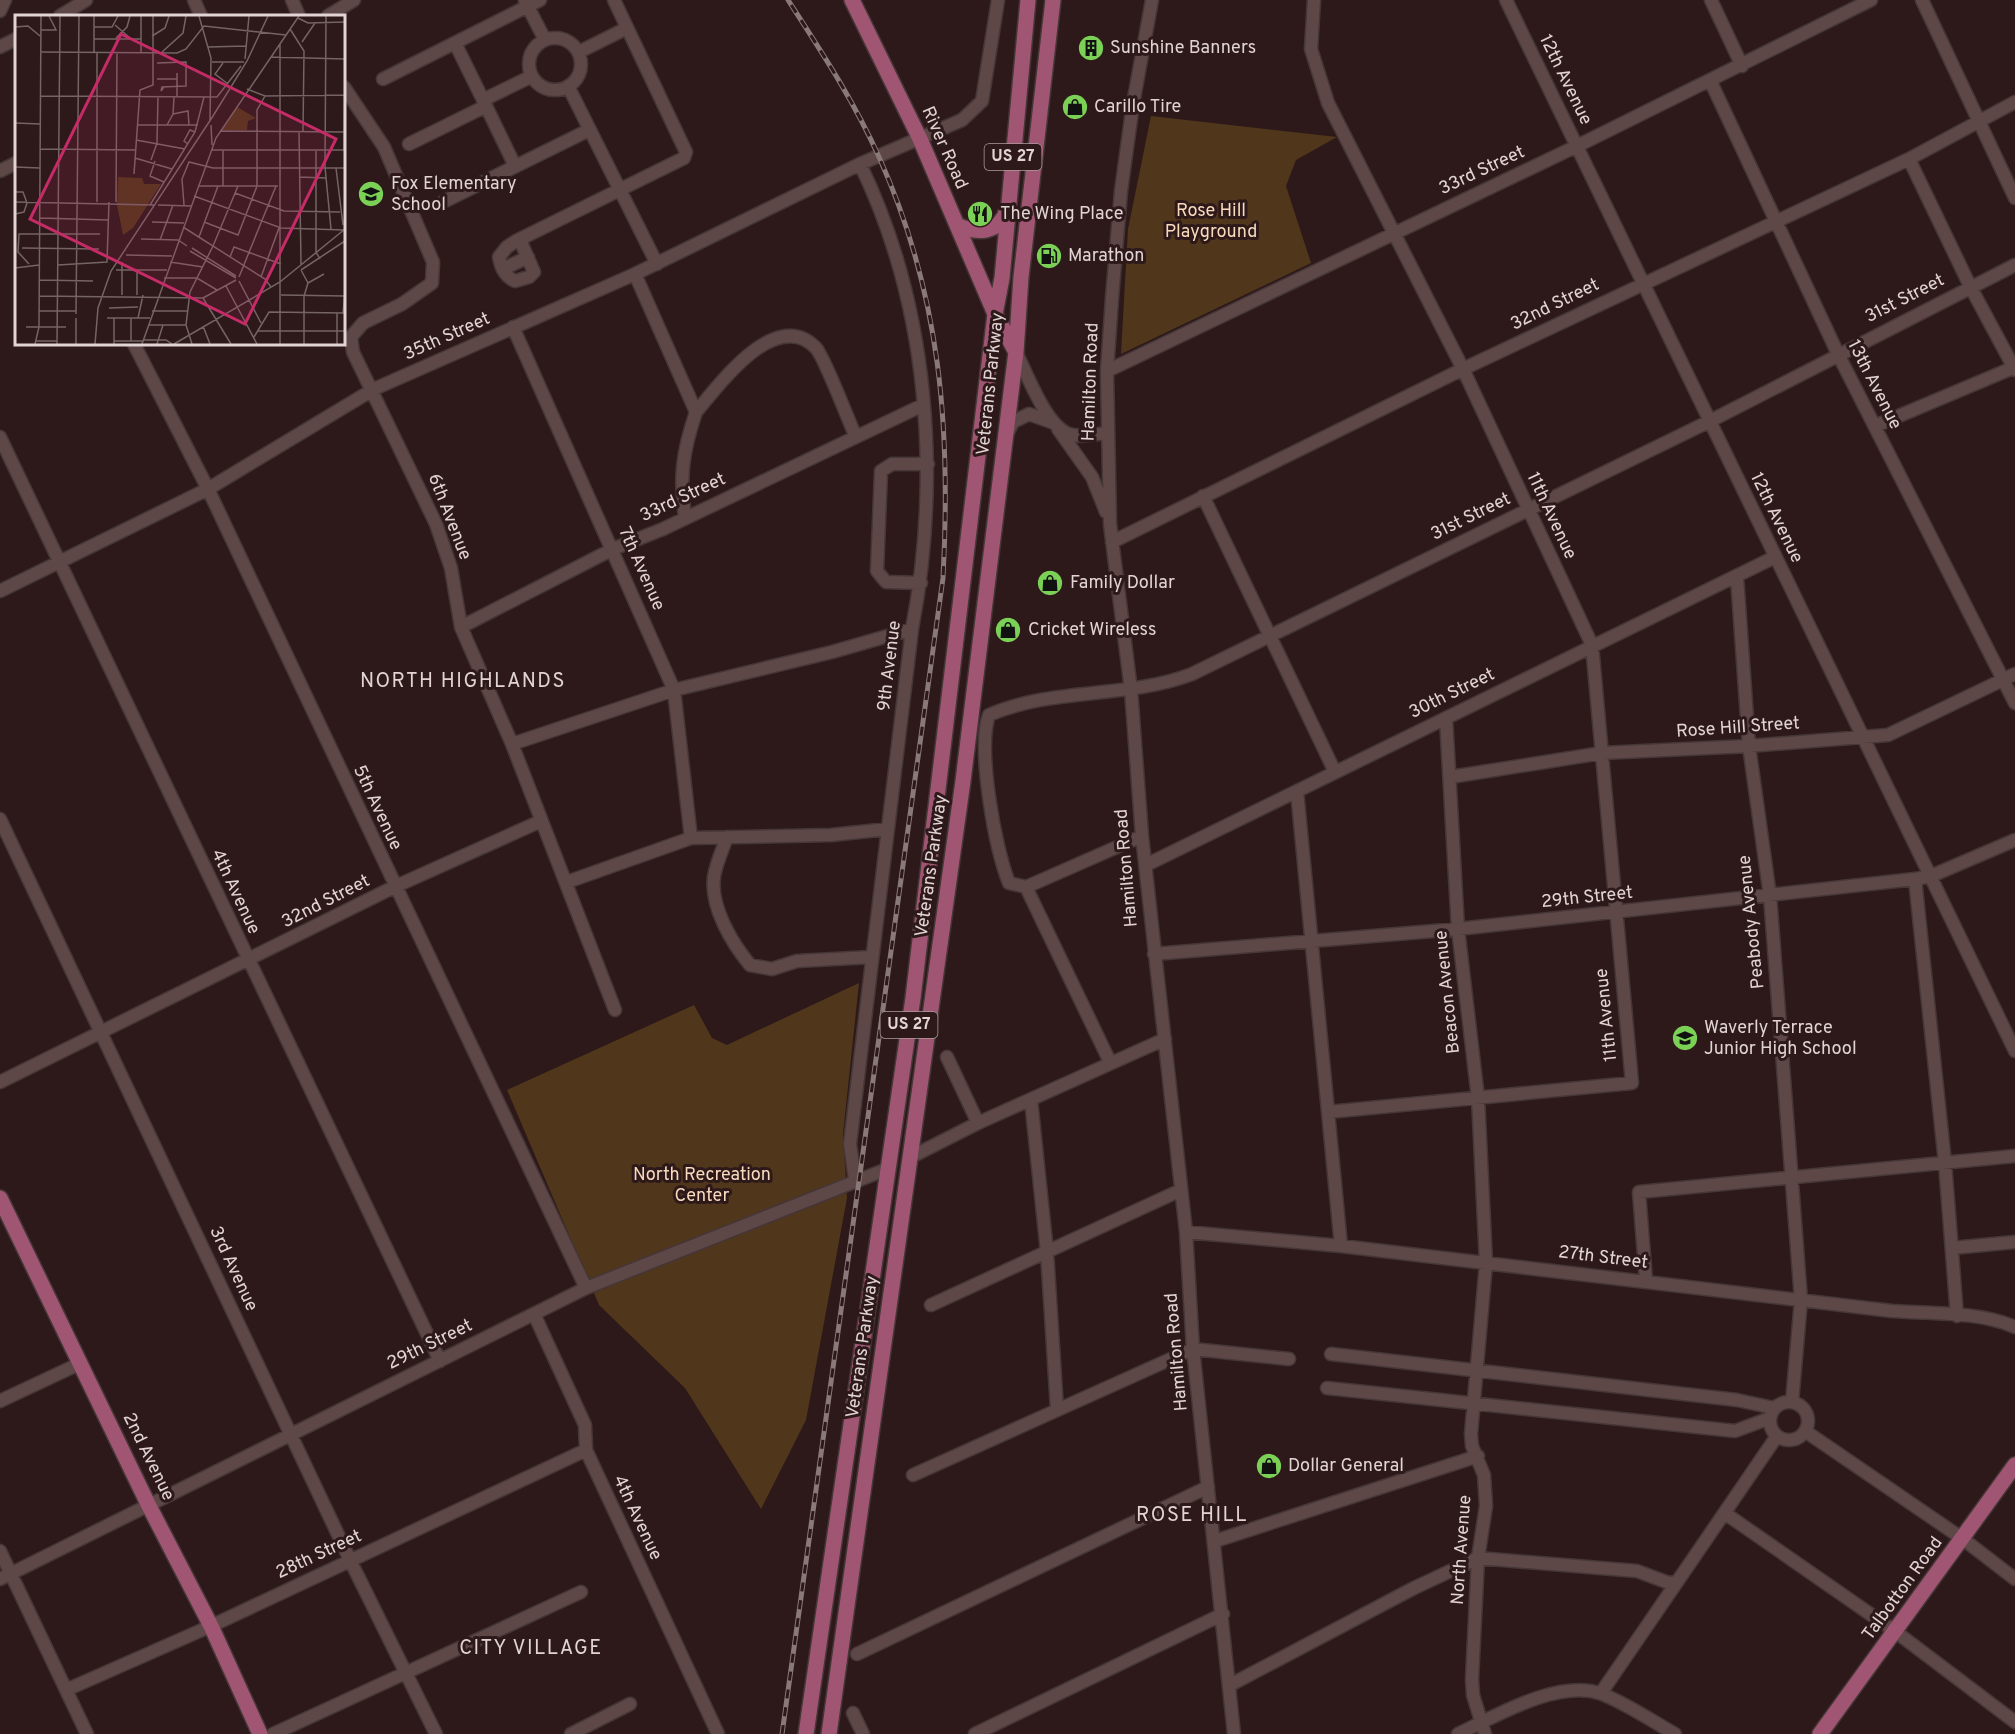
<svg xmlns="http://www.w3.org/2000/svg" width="2015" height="1734" viewBox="0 0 2015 1734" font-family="Overpass,sans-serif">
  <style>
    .green { fill: #50361b }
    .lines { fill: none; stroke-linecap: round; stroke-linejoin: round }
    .minor-casing { stroke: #453637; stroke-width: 15 }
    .major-casing { stroke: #453637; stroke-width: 18 }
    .minor { stroke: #5e4747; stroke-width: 12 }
    .major { stroke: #a05673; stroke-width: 15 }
    .rail-casing { stroke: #8a7979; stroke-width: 5 }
    .rail { stroke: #2d191a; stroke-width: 3; stroke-dasharray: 9; stroke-linecap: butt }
    .labels { text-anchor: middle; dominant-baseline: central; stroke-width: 6; stroke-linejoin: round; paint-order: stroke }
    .shield { fill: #2d191a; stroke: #ac9c9c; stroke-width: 1.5 }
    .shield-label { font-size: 16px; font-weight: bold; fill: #e2d4d4 }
    .poi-label { font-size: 18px; fill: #e2d4d4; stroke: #2d191a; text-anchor: start }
    .street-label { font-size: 18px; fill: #e2d4d4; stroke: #2d191a }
    .park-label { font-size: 18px; fill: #f9dabc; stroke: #2d191a }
    .neighbourhood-label { font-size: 20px; letter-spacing: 1.5px; fill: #e2d4d4; stroke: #2d191a }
    .inset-road { fill: none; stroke: #756464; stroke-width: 1.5 }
    .view { fill: #c52b67; fill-opacity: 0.15; stroke: #c52b67; stroke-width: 3 }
    .inset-edge { fill: none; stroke: #e2d4d4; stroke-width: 3 }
  </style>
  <rect width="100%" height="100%" fill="#2d191a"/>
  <path class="green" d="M1151 116 1337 137 1296 160 1286 186 1311 263 1121 354 1128 229Z
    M859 983 843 1134 847 1198 806 1420 761 1509 685 1388 599 1305 507 1090 694 1005 712 1038 727 1045Z"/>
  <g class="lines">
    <g class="minor-casing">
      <path id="minor" d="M194 0 201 16
        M292 0 299 16
        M1152 0 1133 104 1121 191 1112 298 1107 371 1110 524 1131 690 1142 836 1186 1232 1193 1349 1234 1734
        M1314 0 1311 49 1328 103 1463 369 1592 645 1632 1083 1328 1112
        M1506 0 2015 1051
        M1711 0 1742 66
        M1922 0 2015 198
        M525 1 545 40
        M0 11 5 0
        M60 16 86 0
        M328 16 354 0
        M529 64a26 26 0 1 1 52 0a26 26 0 1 1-52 0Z
        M0 47 16 39
        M579 52 627 28
        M383 79 540 0
        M1710 80 1838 354 2015 703
        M568 86 657 264
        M344 87 384 147 433 262 432 283 402 304 363 323 351 337 353 352 436 524 451 568 461 627 512 744 615 1010
        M483 100 532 76
        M486 106 515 166
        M409 144 486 106 455 43
        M1909 159 1970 286 2015 370
        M0 171 16 163
        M443 202 589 130
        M520 240 534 272 529 277 515 281C504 276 501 267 499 257L507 247 516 241 684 158 686 152 614 0
        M503 269 528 257
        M635 274 696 412C683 451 679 476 685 517
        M513 327 674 690 691 838
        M134 344 208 489 586 1288
        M1016 352C1027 374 1046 426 1069 434 1080 438 1095 434 1106 433
        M1107 371 1577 146 1871 0
        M696 412C719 385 776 306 816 348 825 358 848 420 856 437
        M1875 426 2015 367
        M1058 429 1092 477 1106 512
        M1007 434 1013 422 1029 414 1054 423
        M0 437 440 1361
        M1203 496 1335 772
        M1112 542 1463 369 1909 159 2015 102
        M1737 577 1749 746 1770 896 1801 1300 1792 1402
        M921 583 886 582 877 571 881 471 892 464H928
        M0 591 208 489 374 389 635 274 860 164 962 120 982 101 998 0
        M461 627 613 549 663 529 923 405
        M1446 718 1458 929 1478 1098 1486 1263 1471 1434 1472 1446 1484 1475 1486 1506 1478 1558 1472 1679 1473 1695 1485 1734
        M512 744 674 690 832 652 912 629
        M1450 777 1602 753 1749 746 1888 735 2015 674
        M1297 791 1341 1246
        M0 819 350 1560 436 1734
        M727 837C723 849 716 863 714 877 710 907 732 943 750 965L772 969 797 961 872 957
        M1146 865 1775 557
        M1915 879 1945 1163 1957 1316
        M567 882 691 838 831 835 888 829
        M1026 887 1142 836
        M1154 954 1458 929 1915 879 1931 876 2015 840
        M947 1057 978 1123
        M1110 1062 1026 887 1009 883C995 848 977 749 989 715 1053 687 1127 699 1192 674L1710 421 2015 265
        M0 1082 394 887 541 821
        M1031 1100 1047 1252 1057 1409
        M911 1157 978 1123 1165 1039
        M855 1180 850 1144 912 629C941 476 929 306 860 164
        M1186 1232 1341 1246 1892 1311C1931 1314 1978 1311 2015 1327
        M1952 1248 2015 1242
        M1646 1281 1639 1192 2015 1156
        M931 1305 1181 1190
        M534 1314 585 1425 586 1450 718 1734
        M1331 1354 1737 1400 1774 1408
        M1327 1388 1735 1431 1770 1418
        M0 1401 81 1363
        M1770 1421a19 19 0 1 1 38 0a19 19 0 1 1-38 0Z
        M1805 1431 1963 1539 2015 1579
        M913 1475 1193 1349 1289 1359
        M1726 1514 1896 1632 2015 1722
        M1215 1541 1478 1456
        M0 1551 87 1734
        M0 1579 586 1288 887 1169
        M857 1654 1208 1487
        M1230 1685 1414 1588 1478 1558 1637 1571 1669 1583 1677 1582
        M66 1690 211 1626 586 1450
        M1601 1693 1777 1436
        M853 1713 863 1734
        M273 1734 581 1592
        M571 1734 630 1704
        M975 1734 1223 1614
        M1458 1734C1496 1716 1559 1678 1602 1694 1627 1704 1652 1721 1675 1734"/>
    </g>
    <g class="major-casing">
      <path id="major" d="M852 0 920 139 995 314 1016 352
        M957 225C977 234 999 234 1007 210
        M0 1198 149 1506 211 1626 260 1734
        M806 1734 913 998 995 314 1002 278 1028 0
        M829 1734 963 781 1016 352 1021 277 1053 0
        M1820 1734 2015 1465"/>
    </g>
    <use href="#minor" class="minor"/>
    <use href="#major" class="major"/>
    <g class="rail-casing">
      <path id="rail" d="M782 1734 943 578C951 429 941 295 879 157 854 101 821 51 788 0"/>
    </g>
    <use href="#rail" class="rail"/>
  </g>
  <defs>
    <g id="building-disc" transform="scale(1.35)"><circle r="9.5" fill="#7bd156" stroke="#2d191a"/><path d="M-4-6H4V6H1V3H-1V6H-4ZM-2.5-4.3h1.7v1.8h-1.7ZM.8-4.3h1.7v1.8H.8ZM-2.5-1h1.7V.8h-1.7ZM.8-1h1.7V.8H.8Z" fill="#111"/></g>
    <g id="shop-disc" transform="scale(1.35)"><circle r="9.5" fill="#7bd156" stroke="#2d191a"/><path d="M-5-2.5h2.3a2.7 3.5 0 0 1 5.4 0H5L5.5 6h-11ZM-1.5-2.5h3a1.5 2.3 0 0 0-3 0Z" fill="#111"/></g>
    <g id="school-disc" transform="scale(1.35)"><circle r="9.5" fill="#7bd156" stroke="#2d191a"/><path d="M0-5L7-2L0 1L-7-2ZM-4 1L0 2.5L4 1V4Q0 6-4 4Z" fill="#111"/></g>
    <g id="restaurant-disc" transform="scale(1.35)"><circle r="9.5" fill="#7bd156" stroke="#2d191a"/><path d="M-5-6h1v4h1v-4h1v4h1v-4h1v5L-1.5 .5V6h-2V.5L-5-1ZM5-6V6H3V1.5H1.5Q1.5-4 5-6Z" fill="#111"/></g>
    <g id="fuel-disc" transform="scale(1.35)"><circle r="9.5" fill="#7bd156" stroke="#2d191a"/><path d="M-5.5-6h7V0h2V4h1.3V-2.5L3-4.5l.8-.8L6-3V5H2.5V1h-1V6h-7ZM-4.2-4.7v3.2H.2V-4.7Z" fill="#111"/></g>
  </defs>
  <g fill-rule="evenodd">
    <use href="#building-disc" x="1091" y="48"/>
    <use href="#shop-disc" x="1075" y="107"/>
    <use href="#school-disc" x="371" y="194"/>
    <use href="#restaurant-disc" x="980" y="214"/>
    <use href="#fuel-disc" x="1049" y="256"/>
    <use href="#shop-disc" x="1050" y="583"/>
    <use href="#shop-disc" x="1008" y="630"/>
    <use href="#school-disc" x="1685" y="1038"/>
    <use href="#shop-disc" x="1269" y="1466"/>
  </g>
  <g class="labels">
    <g class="shield">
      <rect x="984.5" y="144" width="57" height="26" rx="4.5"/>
      <rect x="880.5" y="1012" width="57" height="26" rx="4.5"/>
    </g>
    <g class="shield-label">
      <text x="1013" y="157">US 27</text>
      <text x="909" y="1025">US 27</text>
    </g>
    <g class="poi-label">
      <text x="1110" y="48">Sunshine Banners</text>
      <text x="1094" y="107">Carillo Tire</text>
      <text x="391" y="184">Fox Elementary<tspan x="391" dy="21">School</tspan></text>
      <text x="1000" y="214">The Wing Place</text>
      <text x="1068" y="256">Marathon</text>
      <text x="1070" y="583">Family Dollar</text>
      <text x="1028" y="630">Cricket Wireless</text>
      <text x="1704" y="1028">Waverly Terrace<tspan x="1704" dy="21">Junior High School</tspan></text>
      <text x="1288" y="1466">Dollar General</text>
    </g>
    <g class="street-label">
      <text transform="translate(1565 80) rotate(64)">12th Avenue</text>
      <text transform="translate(944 148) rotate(66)">River Road</text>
      <text transform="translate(1482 171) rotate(-25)">33rd Street</text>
      <text transform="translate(1905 299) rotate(-27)">31st Street</text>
      <text transform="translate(1555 305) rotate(-26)">32nd Street</text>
      <text transform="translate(447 337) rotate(-24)">35th Street</text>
      <text transform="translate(1091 382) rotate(-88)">Hamilton Road</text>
      <text transform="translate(991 384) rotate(-84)">Veterans Parkway</text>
      <text transform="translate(1874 385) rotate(63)">13th Avenue</text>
      <text transform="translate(683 498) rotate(-25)">33rd Street</text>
      <text transform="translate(1551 516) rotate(65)">11th Avenue</text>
      <text transform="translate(449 517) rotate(69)">6th Avenue</text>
      <text transform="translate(1471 517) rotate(-26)">31st Street</text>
      <text transform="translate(1776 518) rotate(64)">12th Avenue</text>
      <text transform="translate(641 569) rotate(66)">7th Avenue</text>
      <text transform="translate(890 666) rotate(-83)">9th Avenue</text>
      <text transform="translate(1452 694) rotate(-26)">30th Street</text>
      <text transform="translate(1738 728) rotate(-4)">Rose Hill Street</text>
      <text transform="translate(377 808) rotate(65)">5th Avenue</text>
      <text transform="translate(932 866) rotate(-82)">Veterans Parkway</text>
      <text transform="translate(1127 868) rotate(-95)">Hamilton Road</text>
      <text transform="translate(235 892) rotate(65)">4th Avenue</text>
      <text transform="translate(1587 898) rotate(-6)">29th Street</text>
      <text transform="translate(326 902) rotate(-27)">32nd Street</text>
      <text transform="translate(1752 922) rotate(-96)">Peabody Avenue</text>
      <text transform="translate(1448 992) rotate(-96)">Beacon Avenue</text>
      <text transform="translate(1607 1015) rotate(-96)">11th Avenue</text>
      <text transform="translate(1603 1258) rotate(7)">27th Street</text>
      <text transform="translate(233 1269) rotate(65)">3rd Avenue</text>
      <text transform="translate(430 1345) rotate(-26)">29th Street</text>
      <text transform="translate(863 1347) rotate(-82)">Veterans Parkway</text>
      <text transform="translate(1177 1352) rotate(-95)">Hamilton Road</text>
      <text transform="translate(148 1457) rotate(64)">2nd Avenue</text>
      <text transform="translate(637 1518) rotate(65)">4th Avenue</text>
      <text transform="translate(1462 1550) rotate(-86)">North Avenue</text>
      <text transform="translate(319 1555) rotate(-25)">28th Street</text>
      <text transform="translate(1903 1589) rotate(-54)">Talbotton Road</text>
    </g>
    <g class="park-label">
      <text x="1211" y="211">Rose Hill<tspan x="1211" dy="21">Playground</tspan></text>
      <text x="702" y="1175">North Recreation<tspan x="702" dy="21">Center</tspan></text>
    </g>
    <g class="neighbourhood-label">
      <text x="463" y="682">NORTH HIGHLANDS</text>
      <text x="1192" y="1516">ROSE HILL</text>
      <text x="531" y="1649">CITY VILLAGE</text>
    </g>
  </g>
  <g transform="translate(15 15)">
    <rect width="330" height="330" fill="#2d191a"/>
    <path d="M222 92 241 103 233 106 232 115H207ZM103 162 127 163 129 169H146L118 213 108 220 102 190Z" fill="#50361b"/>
    <path class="inset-road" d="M184 1 196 43 195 105M311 1 310 152 316 214M283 3 293 8 330 7M100 10 115 23M0 12 13 11 25 21M79 12H97L103 1M275 14 289 36 288 117M26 15H41L34 1M137 21 150 13 154 1M101 23 112 12 115 1M79 24H126M287 27 300 8M265 28V329M193 32 231 31M25 37 162 38 171 34 189 11 271 20M79 37V1M147 37 168 18 171 1M126 38V1M256 42 330 44M230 44 234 1M197 47H229M142 48 171 47V71L147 72 146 76 149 72M208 48 200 59 213 69M162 58V81M142 64H162M232 74 250 81 330 80M25 81 202 82 226 51M158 99 173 96 174 110M0 108 25 109M122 110H183M152 110 158 99 159 82M196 110 197 130M205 116 329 117M284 117 286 249M121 125 170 134M173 129 169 126 175 115 180 117M25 134 121 135M196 135H330M329 135 330 41M301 136V237L305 244M120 143 157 154M136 145 142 128 143 81M140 146 135 161 149 167M0 152 25 153M321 153 328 210M119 159 125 75 138 70V1M284 162 311 163M183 171H263M208 171V135M0 177H8L12 188 9 197 0 199M220 178 269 196 325 197M179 181 266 213 329 215M0 187 139 190M82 187V37M101 187 102 37M135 190 180 117 189 82M143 190 176 191M169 190 167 164 174 147 198 153H330M25 203 93 205M137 207 169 208M189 207 223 220 242 171V95L250 81M168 212 250 264 256 272M184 222 203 171M126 224 163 225 172 231M145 225 158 190M7 233 84 234M177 233 221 261M175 236 221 263M111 240 157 241M215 242 219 232 266 249M155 247 188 252M14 249 3 237 4 219H85M43 250 92 247 94 187M0 253 24 250M101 255H152M286 255 293 268 289 281V329M286 255 330 226M224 262 261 171M246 262 264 213M149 263H182L202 275M24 265 78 266M224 266 246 308M293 268 309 259M211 271 242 329M107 280V247M122 280V255M266 280 330 281M24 281 188 283M188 283 216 329M188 283 221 265M94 293 123 292M24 296H61M137 296H173M328 298 330 277M61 299 64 1M61 303V329M92 303H135M116 303V326M123 303 128 280M133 310H171M188 311 195 329M11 312H51M242 316H330M239 322 254 297 330 298M129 325H151L157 329M21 326H42M99 326H128M20 329 24 312 26 1M42 329 45 1M80 329 83 293 96 256 198 101 232 46 253 1M99 329V303M127 329 201 123 284 1M142 329 148 310M159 329 265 267 330 214M177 329 171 310 175 277 198 231 223 171M322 329V298"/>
    <path class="view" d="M106 19 321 124 230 309 15 204Z"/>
    <rect width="330" height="330" class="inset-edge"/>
  </g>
</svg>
